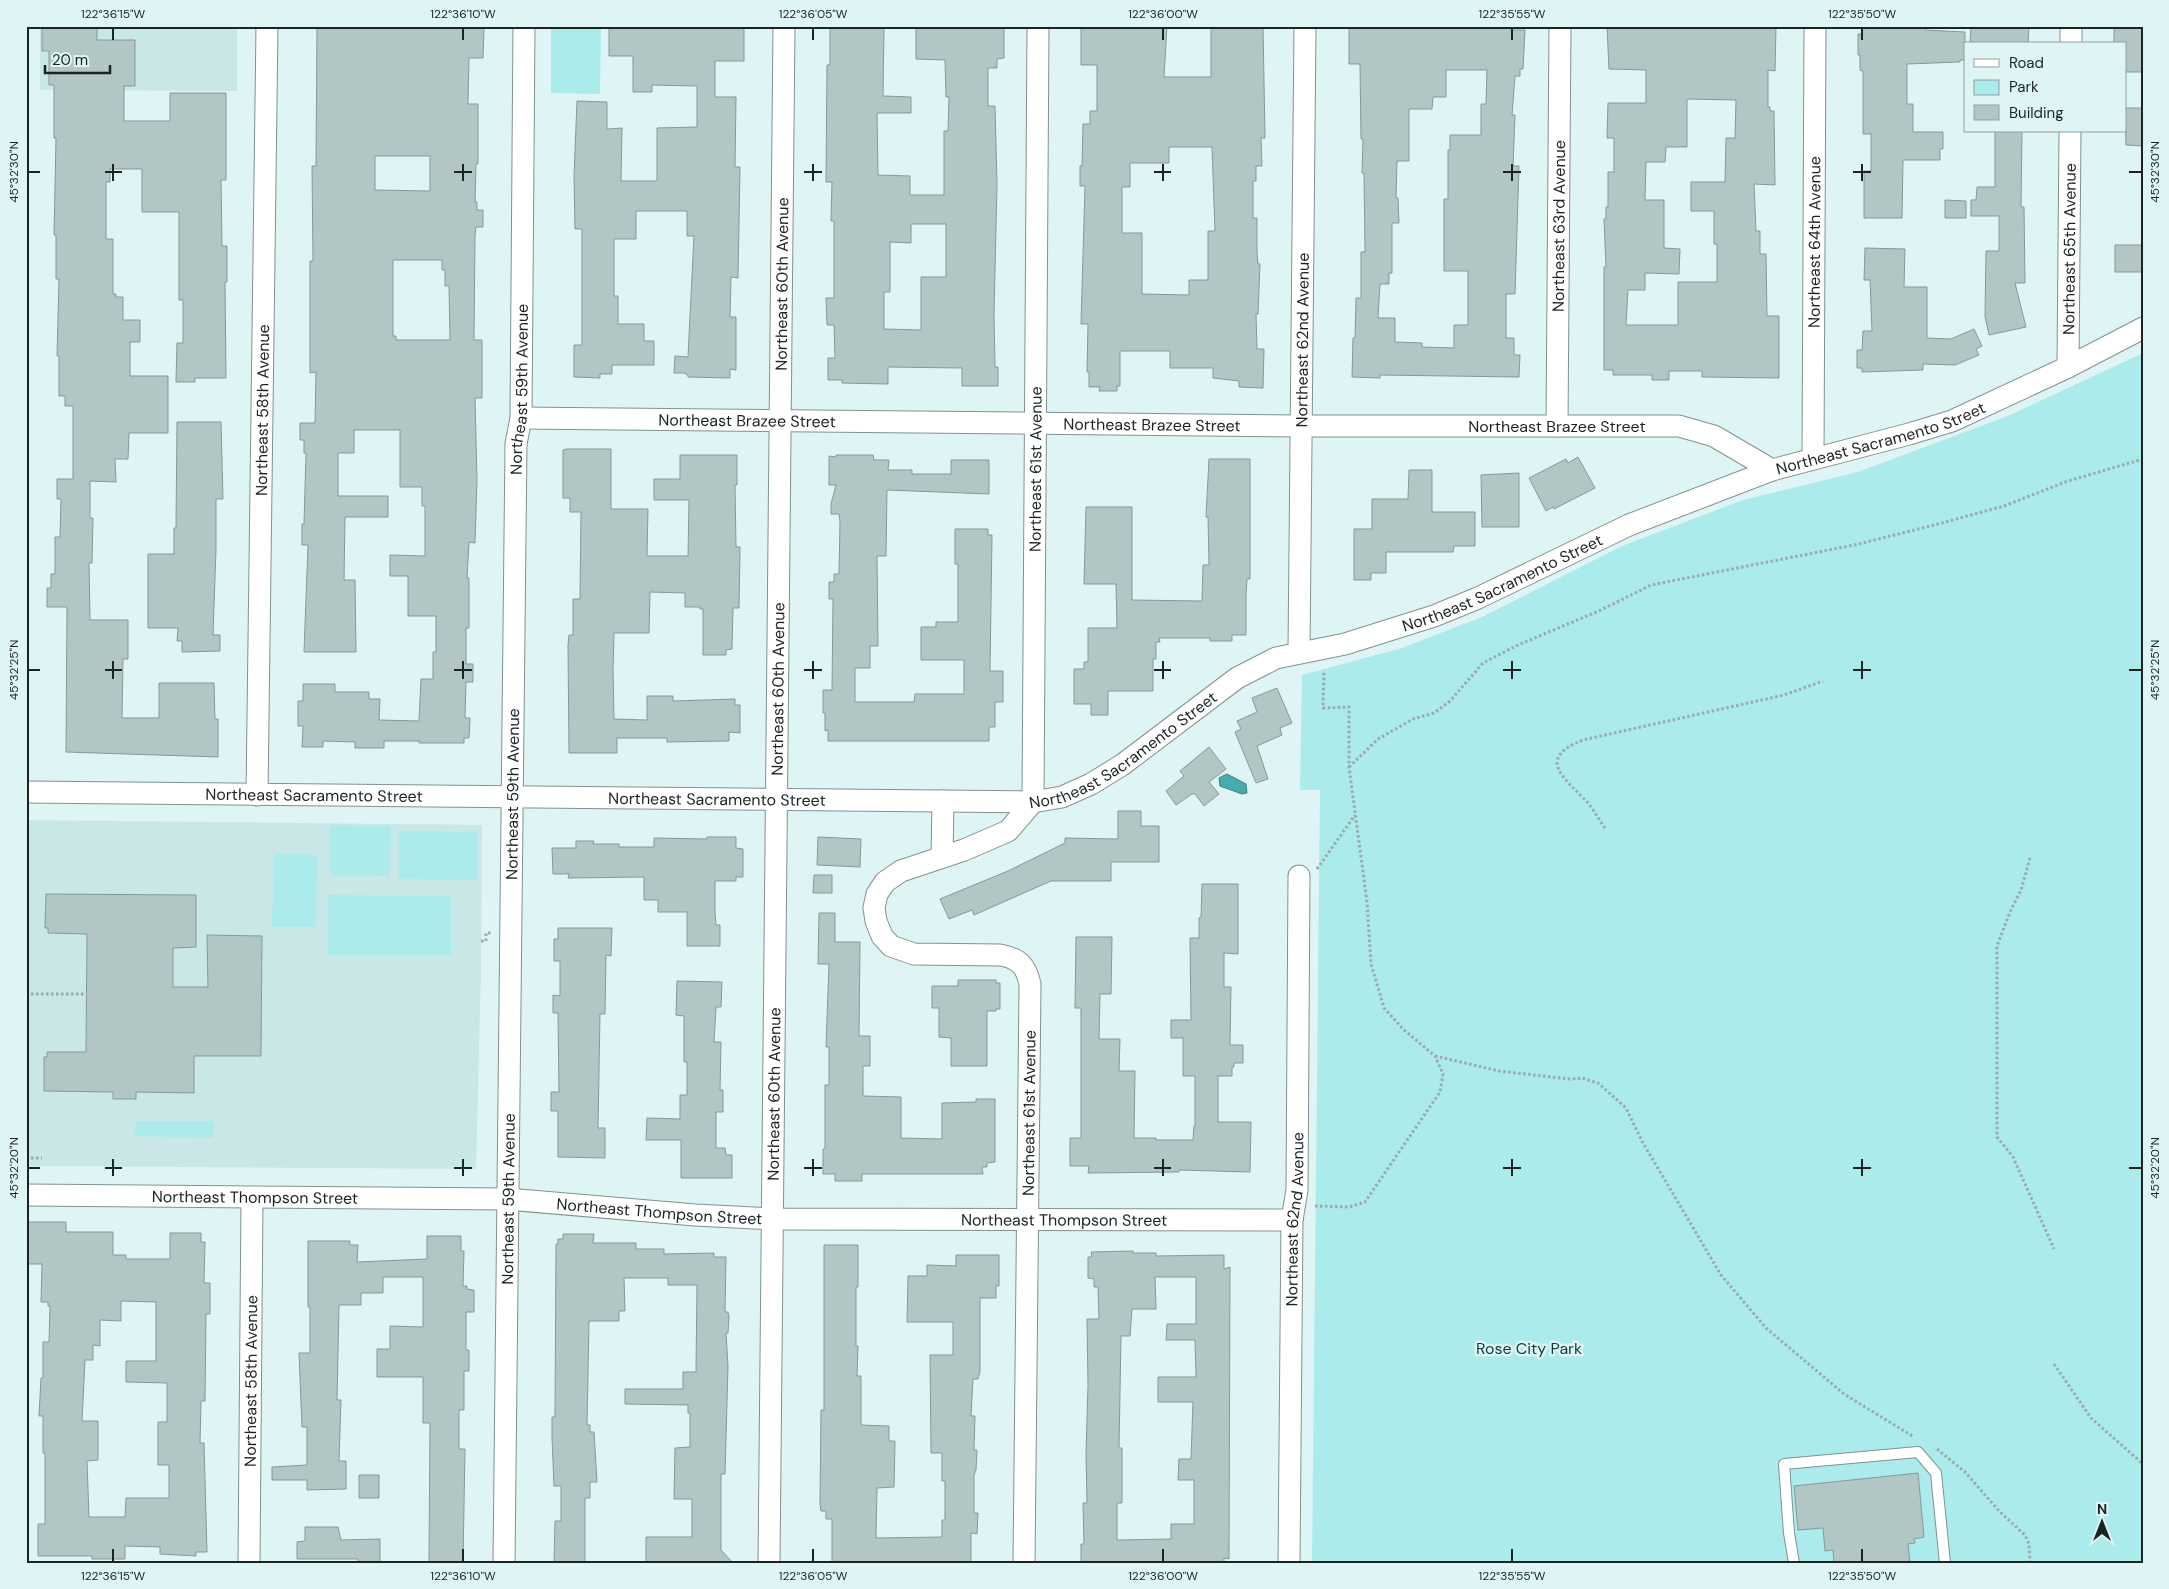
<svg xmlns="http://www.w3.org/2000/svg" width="2169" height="1589" viewBox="0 0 2169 1589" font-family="'DM Sans',sans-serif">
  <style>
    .built { fill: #cae7e7 }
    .green { fill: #abebeb }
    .water { fill: #46acac; stroke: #398383 }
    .building { fill: #b2c6c6; stroke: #869999; fill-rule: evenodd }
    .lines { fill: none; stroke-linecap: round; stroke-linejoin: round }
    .lane-casing { stroke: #809292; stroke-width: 12 }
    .street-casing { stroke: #809292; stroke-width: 23 }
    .path { stroke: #9aaaaa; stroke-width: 3; stroke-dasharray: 2.5 2.5; stroke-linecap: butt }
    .lane { stroke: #fff; stroke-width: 10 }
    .street { stroke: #fff; stroke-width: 21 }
    .ticks { fill: none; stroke: #1c2323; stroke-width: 2 }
    .labels { text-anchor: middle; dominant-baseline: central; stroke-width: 5; stroke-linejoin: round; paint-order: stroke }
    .street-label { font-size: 16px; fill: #1c2323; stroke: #dff4f4 }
    .park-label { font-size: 16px; fill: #0d3d3e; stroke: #dff4f4 }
    .neatline { fill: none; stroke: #1c2323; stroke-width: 2 }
    .ticks-label { font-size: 12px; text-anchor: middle; fill: #1c2323 }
  </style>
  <rect width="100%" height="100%" fill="#dff4f4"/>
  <path class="built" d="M40 26H237V91L40 90Z
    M28 820 482 825 481 972 476 1169 26 1166Z"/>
  <path class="green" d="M551 26H601L600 94 551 93Z
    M2143 353V1563H1312L1320 790H1300L1302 675 1402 648 1482 617 1622 546 1743 500 1858 472 2008 416Z
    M330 825 391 826 390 876 330 875Z
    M399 831 477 832V880L399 879Z
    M274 853 317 855 316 927H272Z
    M328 895 451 896V955H328Z
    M136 1121H212L214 1124 213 1138 135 1136Z"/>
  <path class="water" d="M1227 774 1246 784 1247 793 1242 794 1220 786 1219 778Z"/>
  <path class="building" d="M42 26H97V40H135V86H124V121H170V93H226V180H221L222 246H227V282H225L226 378H195V382H176L177 343H183V300H179V212H142V169H110V182H106V239H113V294H116V297H123V320H140V342H130V376H168V433H129L128 459H115L116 482 90 481V518H93L92 563H89L90 620H128V659H123L122 718H159V683H214L215 719H218V757L66 752 67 607H47V588H51V574H55V537H60L61 499H57V479H73V406H65V396H59V356H57L59 279H56V235H54L56 138H54V85H49V51H42Z
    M317 26 449 28V26H484L483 58H469L468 104H478V164H476L475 202H477V210H483V227H476L475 236 474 340H482V398H475L477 480 475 543 469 542 467 578H469V628H466V664H473V682H466L465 718H470L469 738H464V743H419V741H384V748H355V742L323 741V747H302L303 726H298V701H303V684H335V692H369V699H380L379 720 419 721 421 679H433V652H436V616H408V576H390V555L425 556V506H422V487H400V430H354V453H338V496H388V517H345L344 580H355L356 652H304L308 545H302V524H304L306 453H304V440H300V423H315L316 372 310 373V261H313L312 166H316ZM375 156H430V191L375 190ZM393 260H442V270H445V286H449L450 340H396V336H393Z
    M609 26H744V61H715V97H736L735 167H740L738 278 731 277 730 317H736V370L730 369V378L688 377V375L684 373H674L675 356 688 357 694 236H687V211H636V239H614V296H618V324H644V341H654V365H612V374H600V378L574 377V345H582V229H575L574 176 577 101 607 102V129L622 128 621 181H657V128L697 127V86L652 85V92H633V56H609Z
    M830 26H884L883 96 911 97V113H877L878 175 910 176V195H944V131H948L949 97H946L945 60 916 59V26H1004V58L997 59V68H988V106H995L997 184 994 315 995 367H998V386H962V368L888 367V384L842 383V380H828V358H835L834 325H827L826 298H834V221H831L832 182H826L827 65H830ZM911 224H946V277H921V330L884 329V292H890V242L911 243Z
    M1081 26H1167L1164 77H1211V26H1263L1265 138H1261L1262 166H1256V181H1253V218H1257V252L1258 264H1260L1258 314H1256L1257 349H1264L1263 388 1239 387V381L1213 378V368H1170V351H1120V386H1117V391H1099L1100 387H1089V372H1087L1088 324H1081L1085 186H1080V166H1082L1083 124H1090V111H1097V65H1081ZM1169 147H1212L1215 231H1208V280H1189V295L1142 294V233H1122V187H1130V163H1169Z
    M1349 26H1512V30H1525L1523 69H1520V76H1515L1512 115H1515L1513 166H1519L1515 294H1506V338H1514V355H1520L1519 377 1380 375V378L1352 377 1353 338H1355L1356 298H1361V252H1365L1364 173H1362L1363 139H1361L1360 64H1349ZM1446 70H1487L1486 104H1481V135H1450V150H1448V199H1444V271H1468V325H1454V348L1422 347V343L1395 342V318H1378L1380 284H1389V273H1392V223H1399L1398 198H1396L1397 161H1409V109H1432L1433 97H1446Z
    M1607 26H1776L1775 71 1768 70V107H1770V111H1774L1775 185 1754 184 1756 231H1760V254H1766L1767 316H1779V378L1702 377V371H1669V380H1652V375H1613V370H1604V267H1606L1604 219H1606V207H1608V172H1614V138H1607L1608 103H1646V70L1609 69ZM1687 99 1736 100 1735 138H1726L1725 182H1691V211H1714V244H1717V282H1678V325H1626L1628 290H1645V273L1679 274 1680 249 1664 248V200H1645L1646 162H1665L1666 147H1687Z
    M1862 26H1925V30L1965 32V60H1960V62L1907 64V104H1913V132H1943V149H1940V160H1903L1902 218H1864V171H1871V134H1863V71L1860 70V55H1858V34H1862Z
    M2114 26H2143V72H2125V44H2114Z
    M1971 27H2029L2028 44H1970Z
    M2125 108H2143V146L2126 145Z
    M1995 131H2022L2021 207H2024L2025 283H2015L2026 327 1989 335 1985 316 1986 251H1999V216H1971V200H1976L1977 187H1995Z
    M1945 200 1966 201V218H1945Z
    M2115 245H2143V272H2115Z
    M1865 248 1905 249 1904 287H1927V338L1951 339 1974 329 1982 346 1976 349 1979 355 1955 365 1923 364V370L1862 372V368H1857V350H1862L1863 331H1872L1870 280H1864Z
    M177 422H221L223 499H216V549L213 635H220V651L182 652V641H177L178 628H148V554H174V528H176Z
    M566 449H611V509H648L647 556H688L689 500H654V479H680V455H737V485H735L736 547H740L739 608H733L732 649 726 650V655H703V609H700V607H685V593L650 592 649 633H614L613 670 614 719 647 720V696H673V701L735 699V705H740V733L729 732V741L667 742V738H617V753H569L568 645 569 635H573V599H580L581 512H570V498H563V450Z
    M836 455H873L874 460H889L888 470H912V474H951V460H989V494L887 490 886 556H877L878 646H870V668H855V702H914L915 694H964V660H921V627H936V622H958V564H955V529H988V535H992L990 671H1003V702H995V727H989V741H828V730L825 731V713H823V690H832L833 599H829V582H834V574H839L840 522 839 514H831V504L836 485H829V456L836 457Z
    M1578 457 1595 488 1554 509 1553 507 1546 511 1529 478 1566 459 1568 463Z
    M1209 459H1250V579H1247L1246 594V635H1232V641H1210V638H1159L1160 642H1156V659H1153V691H1108V715H1091V704H1074V669H1084V662H1088V628H1117L1116 584H1084L1086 507H1132V600L1202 601 1203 565H1209L1208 517H1206Z
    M1409 470H1432V512H1475V546H1454L1453 552H1386V573H1371V580H1354V529H1372V499H1408Z
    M1519 473V527H1482L1481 475Z
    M1277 688 1292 723 1280 728 1282 735 1257 746 1268 779 1256 783 1235 732 1241 729 1237 721 1257 712 1252 698Z
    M1209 747 1226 769 1209 782 1219 794 1204 806 1195 794H1192L1176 805 1166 791 1184 776 1180 771Z
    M1118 811H1141V826H1159V862H1111V881H1051L974 915 972 910 949 919 940 899 1008 871 1065 843V838L1118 839Z
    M707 837H736V848L743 849V877H736V881H715V913L716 925H720V946H687V912H658V900H644V877L568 878 569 874H553L552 848H576V841H594L593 844H619V847H654V838L707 839Z
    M818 837 861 839 860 867 817 865Z
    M814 875H832V893H813Z
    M1202 884H1238V954L1224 953V987H1231L1230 1045H1243V1063H1234V1067H1232V1076H1218V1122H1251L1250 1172 1179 1170V1172L1088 1173 1089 1166H1070V1138H1081V1008H1075L1076 937H1112L1111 994H1100L1099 1039H1120L1119 1071H1135L1134 1138H1156V1140H1193L1194 1126H1195V1076H1183V1038H1171V1020H1191L1190 938H1199V918L1201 917Z
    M46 894 196 895V947L173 948V987H208L207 935 262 936 261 1056H194V1093L136 1092V1099H113V1092L44 1091V1057H47V1052H86L87 934 48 933V928H45Z
    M819 913H835V942H860L859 1036H870V1066H863V1096L901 1097V1138L942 1139V1103L976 1102V1099H995V1162L987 1163V1167H982L983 1174H862V1181H835V1174H823V1149H825V1085H829V1047H826L829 964H818Z
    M558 928H612L611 956 606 955 605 1014H600L598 1128H605V1158L558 1157V1111H551V1092H559L558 1013H553V995L560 996V961H554V939H558Z
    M958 980H996V983H1000V1009H996V1011H987V1066H951V1038L939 1037V1008H932V986H958Z
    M677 981 722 982 721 1007H716L714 1042H721L720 1090H723V1112H716V1148H725L726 1155H732V1178H681V1140H646L647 1118 680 1119V1095H687V1062H684V1016L676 1015Z
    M28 1222H66V1232H113V1255H126V1259H170V1233H201V1242H205L204 1283H210V1314H206L205 1401H201L200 1443H204L207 1552H196V1556L160 1554V1547L125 1546V1559H92V1556H38V1524H45V1453H43V1416H39L41 1378H43V1342H49L50 1306H48V1302H41L42 1264H27ZM121 1301 156 1302V1361H126V1382L167 1383V1422H158V1465H169V1498H126L125 1517H89L87 1461 98 1460V1421H82L85 1360H93V1345L100 1346V1320L121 1321Z
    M563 1234H594L593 1243H636V1249H664V1254L714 1253V1257H726L725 1312H728L729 1317 728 1333H726L728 1366 725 1474H721V1550L733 1563H646V1537H692V1499H674L675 1448 690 1447V1413H688V1405L625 1404V1389H683V1372H696L697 1285H668V1278H624L625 1311H619V1321H589L587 1425H590V1432H594L597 1482H590V1498H585V1563H554L555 1521H561V1486H554L552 1437V1417H555L556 1244H558V1239H563Z
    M427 1236H461V1251H464L463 1286H467V1289L474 1290V1312H466V1350H469V1371H464V1410H459V1449H465L463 1563H429L430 1423H423V1377H377V1349H390V1326L423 1327V1277H383V1293H361V1305H339L337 1400H341L339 1461H346V1489L307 1490V1480H272V1467L307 1465V1427H302L299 1353H310V1307H308V1241H350V1245H358L357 1262 427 1259Z
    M824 1245H858V1287H856V1346H858L857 1376H861V1425L889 1426V1441H895L894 1487 877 1488 876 1538 942 1537V1520H945V1481H942V1453H931L930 1355H953V1322H907L908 1276H927V1265L956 1266V1255H999V1286H996V1298H980V1372L978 1379H973L971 1416H975L974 1450H977L976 1470 974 1475V1513H978L977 1534 971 1533V1563H832V1519H826V1511H821L820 1504 821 1410H824Z
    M1133 1251V1253H1156V1256L1224 1255V1269L1230 1267 1229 1559 1224 1558V1563H1081V1544H1084L1083 1503H1087L1086 1453 1088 1385 1087 1319H1099L1098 1287H1094V1279L1088 1278V1257H1092L1091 1252ZM1155 1277H1196V1324H1167L1166 1340H1195L1196 1377H1158V1402H1193L1191 1459H1179L1178 1480H1194V1524H1171V1539L1117 1540V1503H1122V1448H1119L1121 1336H1130L1132 1309H1156Z
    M1918 1473 1924 1537 1914 1539 1915 1543 1908 1544 1910 1563H1834L1833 1550 1825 1551 1823 1528 1798 1530 1794 1486Z
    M359 1475H379V1498H359Z
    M305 1527H338L341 1540 380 1539V1563H358V1559H297V1542L305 1541Z"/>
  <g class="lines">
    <g class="lane-casing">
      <path id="lane" d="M1794 1563 1789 1533 1784 1464 1918 1452 1936 1473 1945 1563"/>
    </g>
    <g class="street-casing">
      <g id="street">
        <path d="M2071 44V26"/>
        <path id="s1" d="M2068 367 2070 131"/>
        <path id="s2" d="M521 418 1302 426H1679L1714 436 1772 470"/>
        <path id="s3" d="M1557 426 1560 26"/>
        <path id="s4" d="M1813 458 1815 26"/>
        <path id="s5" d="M1299 652 1305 26"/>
        <path id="s6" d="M26 792 1033 802 1062 797 1091 784 1122 765 1237 678 1276 658 1345 644 1434 616 1478 598 1629 525 1772 470 1909 434 1952 421 2068 367 2143 328"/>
        <path id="s7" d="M257 795 267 26"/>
        <path d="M942 857 943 801"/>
        <path id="s8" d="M26 1195 507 1199 695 1215 773 1219 1292 1220"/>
        <path id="s9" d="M249 1563 252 1198"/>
        <path id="s10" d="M504 1563 516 444 521 418 524 26"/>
        <path id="s11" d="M769 1563 784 26"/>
        <path id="s12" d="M1024 1563 1030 984C1026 965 1018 958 1000 955L914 954 891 946 882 936 876 921 874 908 877 894 885 882 901 871 964 850 1008 831 1033 802 1038 26"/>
        <path id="s13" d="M1289 1563 1292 1220 1297 1190 1299 876"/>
      </g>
    </g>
    <path class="path" d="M1349 767 1378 739 1413 719 1434 713 1450 701 1483 663 1518 645 1601 610 1651 585 1859 544 1938 524 2004 506 2068 481 2143 459
      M1605 828C1599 820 1594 810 1587 802 1566 779 1534 759 1583 740L1784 695 1823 681
      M2030 858 2021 890 2010 912 1997 946V1137L2013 1157 2054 1249
      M1317 869 1355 815
      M481 941H486V933H491
      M26 994H87
      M1435 1056 1499 1071 1569 1079 1582 1078 1598 1083 1626 1108 1643 1143 1721 1275 1766 1328 1844 1394 1914 1437
      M26 1158H42
      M1315 1206 1349 1207 1365 1202 1440 1092 1443 1074 1435 1056 1403 1029 1384 1008 1371 964 1367 902 1349 767V707L1323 708 1324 670
      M2054 1364 2091 1418 2143 1464
      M1937 1449 1965 1472 2000 1512 2025 1535 2029 1544 2030 1563"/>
    <use href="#lane" class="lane"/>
    <use href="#street" class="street"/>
  </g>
  <path class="ticks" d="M113 28V40M463 28V40M813 28V40M1163 28V40M1512 28V40M1862 28V40M113 164V181M463 164V181M813 164V181M1163 164V181M1512 164V181M1862 164V181M28 172H40M105 172H122M454 172H472M804 172H822M1154 172H1171M1503 172H1521M1853 172H1871M2129 172H2142M113 661V679M463 661V679M813 661V679M1163 661V679M1512 661V679M1862 661V679M28 670H40M105 670H122M454 670H472M804 670H822M1154 670H1171M1503 670H1521M1853 670H1871M2129 670H2142M113 1159V1176M463 1159V1176M813 1159V1176M1163 1159V1176M1512 1159V1176M1862 1159V1176M28 1168H40M105 1168H122M454 1168H472M804 1168H822M1154 1168H1171M1503 1168H1521M1853 1168H1871M2129 1168H2142M113 1549V1562M463 1549V1562M813 1549V1562M1163 1549V1562M1512 1549V1562M1862 1549V1562"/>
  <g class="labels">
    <g class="street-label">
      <text stroke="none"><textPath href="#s3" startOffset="200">Northeast 63rd Avenue</textPath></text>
      <text stroke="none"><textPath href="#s4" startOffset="216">Northeast 64th Avenue</textPath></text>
      <text stroke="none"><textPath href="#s1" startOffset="118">Northeast 65th Avenue</textPath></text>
      <text stroke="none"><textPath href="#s11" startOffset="1279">Northeast 60th Avenue</textPath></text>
      <text stroke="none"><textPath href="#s5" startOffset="312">Northeast 62nd Avenue</textPath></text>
      <text stroke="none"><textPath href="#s10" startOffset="1174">Northeast 59th Avenue</textPath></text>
      <text stroke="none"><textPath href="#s7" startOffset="385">Northeast 58th Avenue</textPath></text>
      <text stroke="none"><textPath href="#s2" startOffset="226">Northeast Brazee Street</textPath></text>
      <text stroke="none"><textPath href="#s2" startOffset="631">Northeast Brazee Street</textPath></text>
      <text stroke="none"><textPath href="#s2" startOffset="1036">Northeast Brazee Street</textPath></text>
      <text stroke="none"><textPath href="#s6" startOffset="1938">Northeast Sacramento Street</textPath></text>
      <text stroke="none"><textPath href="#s12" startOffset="1311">Northeast 61st Avenue</textPath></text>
      <text stroke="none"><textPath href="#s6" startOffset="1532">Northeast Sacramento Street</textPath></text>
      <text stroke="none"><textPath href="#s11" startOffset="874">Northeast 60th Avenue</textPath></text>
      <text stroke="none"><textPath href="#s6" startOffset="1112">Northeast Sacramento Street</textPath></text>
      <text stroke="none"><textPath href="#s10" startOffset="769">Northeast 59th Avenue</textPath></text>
      <text stroke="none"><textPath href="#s6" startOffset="288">Northeast Sacramento Street</textPath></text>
      <text stroke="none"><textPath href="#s6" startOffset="691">Northeast Sacramento Street</textPath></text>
      <text stroke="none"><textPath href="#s11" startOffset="469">Northeast 60th Avenue</textPath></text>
      <text stroke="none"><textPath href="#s12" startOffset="450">Northeast 61st Avenue</textPath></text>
      <text stroke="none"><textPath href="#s8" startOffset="229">Northeast Thompson Street</textPath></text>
      <text stroke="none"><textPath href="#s10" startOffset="364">Northeast 59th Avenue</textPath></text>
      <text stroke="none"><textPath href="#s8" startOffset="634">Northeast Thompson Street</textPath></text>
      <text stroke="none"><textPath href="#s13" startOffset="344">Northeast 62nd Avenue</textPath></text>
      <text stroke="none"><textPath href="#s8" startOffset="1039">Northeast Thompson Street</textPath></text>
      <text stroke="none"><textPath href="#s9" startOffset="182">Northeast 58th Avenue</textPath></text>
    </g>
    <g class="park-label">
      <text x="1529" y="1348">Rose City Park</text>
    </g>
  </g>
  <rect width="2169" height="1589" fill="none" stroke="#dff4f4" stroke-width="55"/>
  <rect x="1964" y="42" width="162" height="90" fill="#dff4f4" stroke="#91a0a0"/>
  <rect x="1974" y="59" width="25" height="8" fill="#ffffff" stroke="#91a0a0"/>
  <text x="2009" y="68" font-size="15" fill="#1c2323">Road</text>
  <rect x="1974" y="80" width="25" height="15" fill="#abebeb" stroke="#91a0a0"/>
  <text x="2009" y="92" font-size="15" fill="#1c2323">Park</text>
  <rect x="1974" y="105" width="25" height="15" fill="#b2c6c6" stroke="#91a0a0"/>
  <text x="2009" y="118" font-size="15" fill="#1c2323">Building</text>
  <g transform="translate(2102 1522)" stroke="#dff4f4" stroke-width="4" paint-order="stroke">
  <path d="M0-4L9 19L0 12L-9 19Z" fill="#1c2323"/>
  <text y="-8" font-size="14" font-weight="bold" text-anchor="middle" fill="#1c2323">N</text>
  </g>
  <path d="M45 65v8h65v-8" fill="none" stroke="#1c2323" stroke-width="2.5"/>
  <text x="52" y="65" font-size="15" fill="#1c2323" stroke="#dff4f4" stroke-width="4" paint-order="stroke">20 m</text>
  <rect x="28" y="28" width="2114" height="1534" class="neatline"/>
  <g class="ticks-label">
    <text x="113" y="18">122°36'15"W</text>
    <text x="463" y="18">122°36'10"W</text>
    <text x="813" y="18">122°36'05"W</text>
    <text x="1163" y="18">122°36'00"W</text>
    <text x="1512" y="18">122°35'55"W</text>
    <text x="1862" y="18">122°35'50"W</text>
    <text transform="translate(14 172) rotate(-90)" y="4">45°32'30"N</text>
    <text transform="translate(2155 172) rotate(-90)" y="4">45°32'30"N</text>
    <text transform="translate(14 670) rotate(-90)" y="4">45°32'25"N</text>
    <text transform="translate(2155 670) rotate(-90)" y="4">45°32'25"N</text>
    <text transform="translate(14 1168) rotate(-90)" y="4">45°32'20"N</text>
    <text transform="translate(2155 1168) rotate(-90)" y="4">45°32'20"N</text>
    <text x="113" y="1580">122°36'15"W</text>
    <text x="463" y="1580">122°36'10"W</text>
    <text x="813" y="1580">122°36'05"W</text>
    <text x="1163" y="1580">122°36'00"W</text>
    <text x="1512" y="1580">122°35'55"W</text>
    <text x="1862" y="1580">122°35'50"W</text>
  </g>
</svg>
